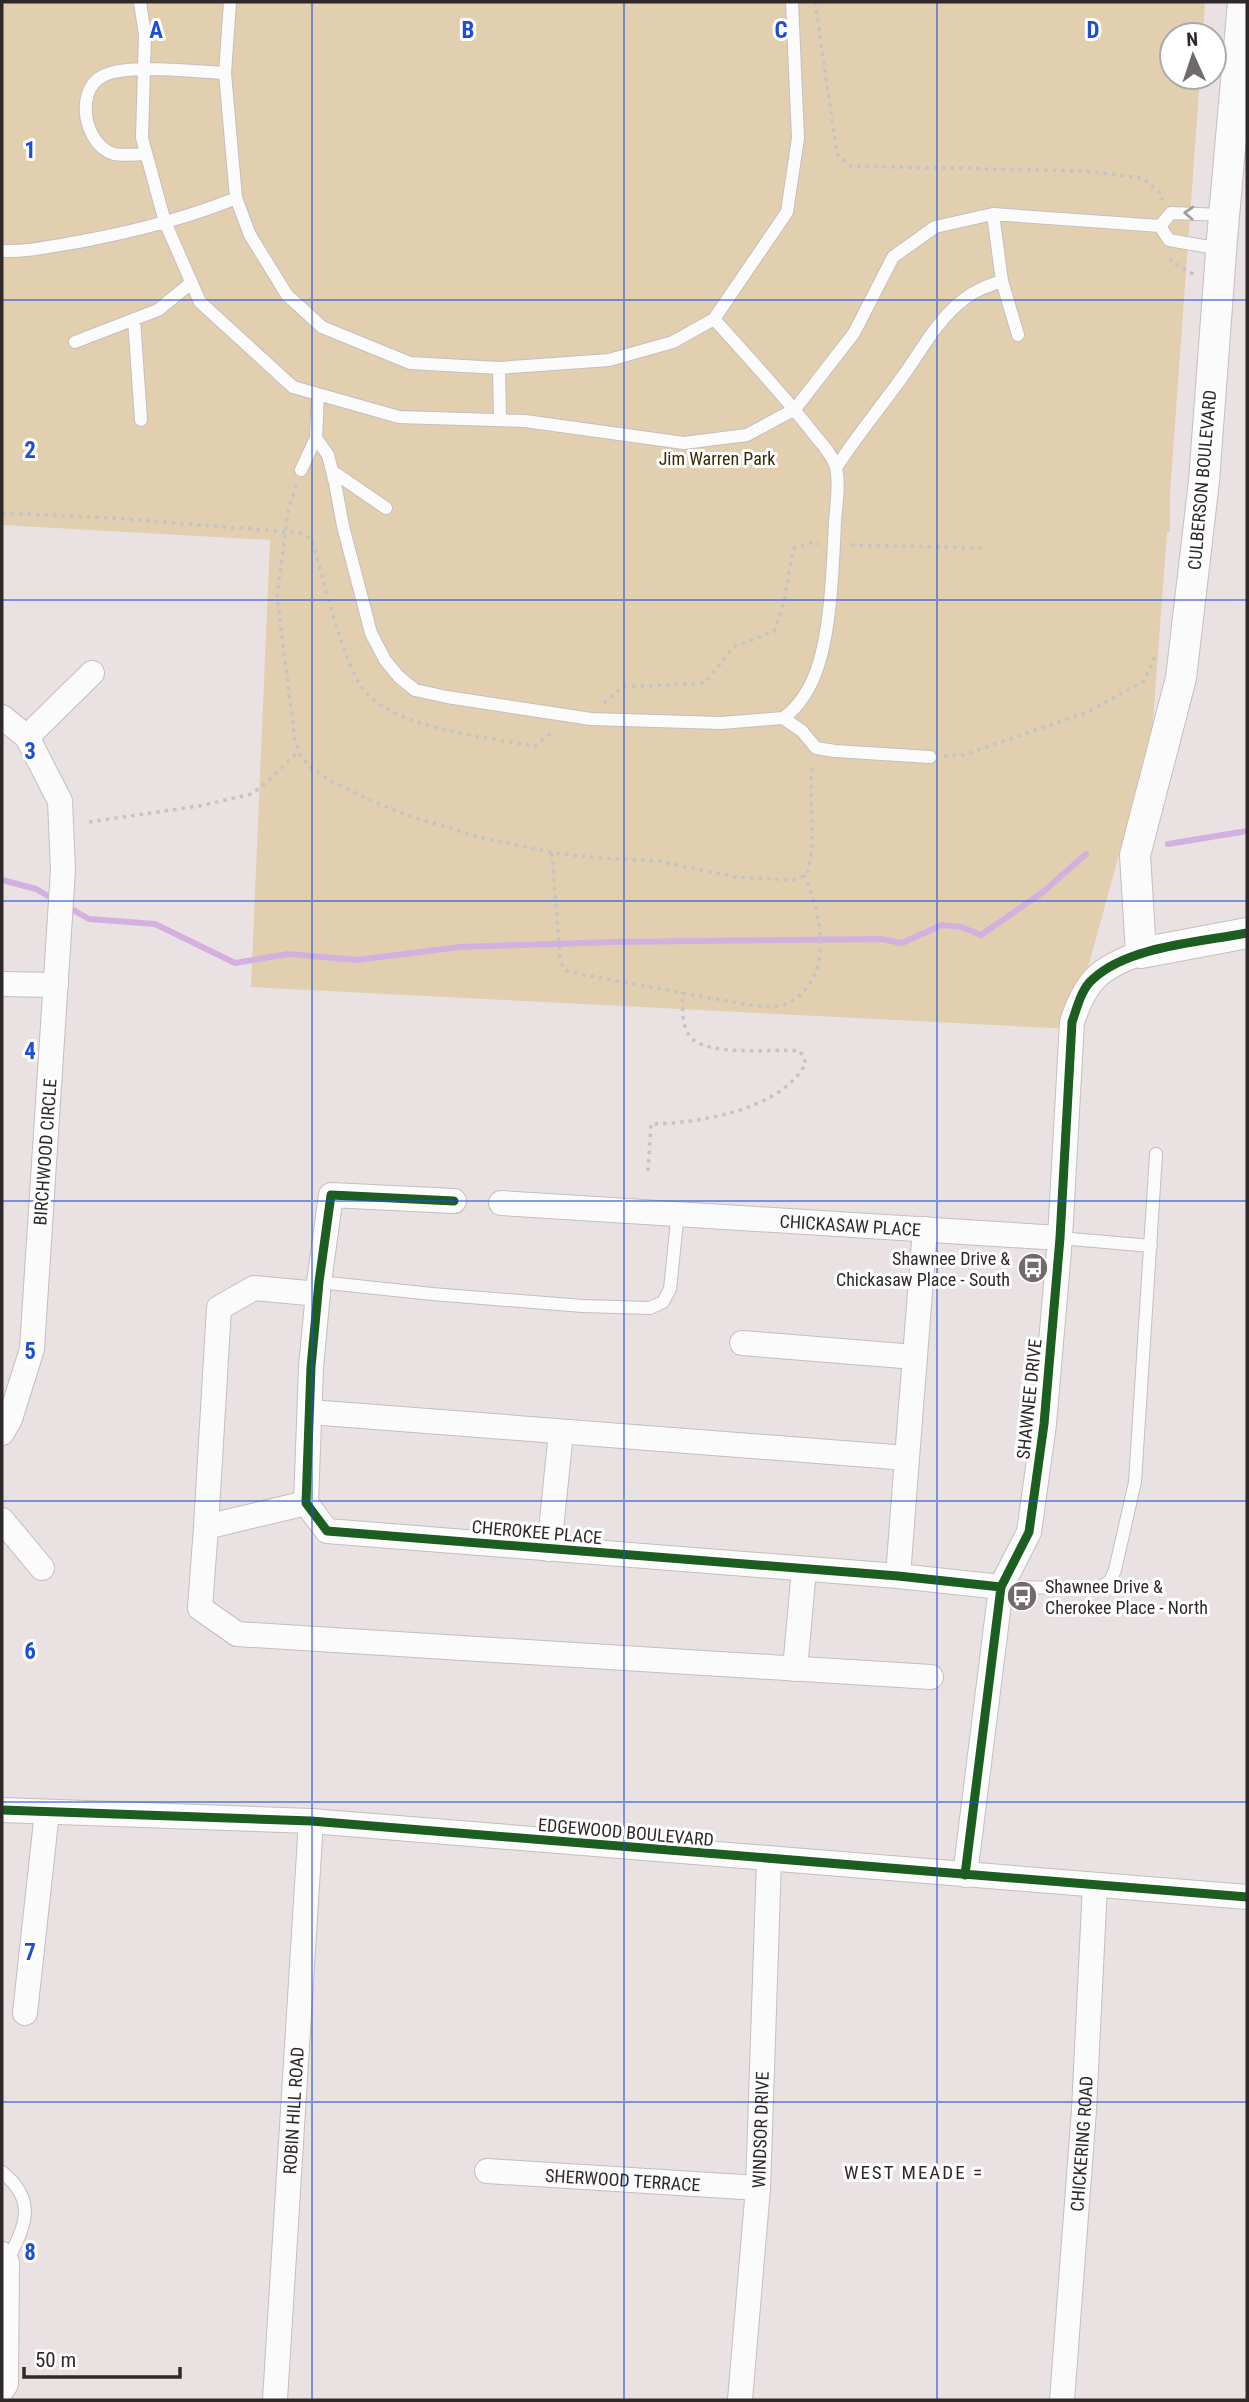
<svg xmlns="http://www.w3.org/2000/svg" width="1249" height="2402" viewBox="0 0 1249 2402" font-family="'Roboto Condensed',sans-serif">
  <style>
    .green { fill: #e1cfb0 }
    .lines { fill: none; stroke-linecap: round; stroke-linejoin: round }
    .stream { stroke: #d4b0e1; stroke-width: 6 }
    .service-casing { stroke: #c5bebe; stroke-width: 14 }
    .minor-casing { stroke: #c5bebe; stroke-width: 26 }
    .tertiary-casing { stroke: #c5bebe; stroke-width: 32 }
    .path { stroke: #c6c3c3; stroke-width: 3.5; stroke-dasharray: 3.5 5; stroke-linecap: butt }
    .service { stroke: #fcfbfb; stroke-width: 12 }
    .minor { stroke: #fcfbfb; stroke-width: 24 }
    .tertiary { stroke: #fcfbfb; stroke-width: 30 }
    .cycleway-casing { stroke: #fff; stroke-width: 13 }
    .cycleway { stroke: #1b5e20; stroke-width: 9 }
    .oneway { stroke: #a09d9c }
    .grid { fill: none; stroke: #1d4ed8; stroke-width: 2; stroke-opacity: 0.55 }
    .labels { text-anchor: middle; dominant-baseline: central; stroke-width: 6; stroke-linejoin: round; paint-order: stroke }
    .park-label { font-size: 18px; fill: #372702; stroke: #fff }
    .street-label { font-size: 18px; fill: #2f2a29; stroke: #fff }
    .poi-label { font-size: 18px; fill: #2f2a29; stroke: #fff; text-anchor: end }
    .neighbourhood-label { font-size: 19px; letter-spacing: 2px; fill: #2f2a29; stroke: #fff }
    .grid-label { font-size: 23px; text-anchor: middle; font-weight: bold; fill: #1d4ed8; stroke: #fff; stroke-width: 6; stroke-linejoin: round; paint-order: stroke }
  </style>
  <rect width="100%" height="100%" fill="#eae2e2"/>
  <path class="green" d="M2 2H1205L1203 35H1172V77H1200L1170 494V532H1167L1152 735 1071 1029 251 987 270 540 2 525Z"/>
  <g class="lines">
    <path class="stream" d="M1168 844 1247 831
      M2 880 36 889 55 900
      M68 907 89 919 155 924 235 963 288 954 357 960 460 947 613 942 881 939 902 943 942 925 961 927 981 935 1043 892 1086 854"/>
    <g class="service-casing">
      <path id="service" d="M140 2 145 35 142 138 165 222 200 302 293 387 399 417 525 421 684 443 747 435 795 409 854 333 893 257 935 227 993 214 1160 226
        M146 154C137 154 123 156 114 154 84 145 74 90 103 76 127 63 196 72 225 73
        M236 198 250 235 287 295 322 327 410 363 499 368 609 360 673 342 714 319 787 212 798 138 792 2
        M993 214 1002 281 1018 335
        M1160 226 1171 213 1223 215
        M1160 226 1169 240 1221 249
        M2 251C28 252 52 246 78 242 131 232 186 219 236 198L225 73 230 2
        M134 319 141 420
        M75 342 158 310 191 283
        M499 368 500 420
        M318 394 316 438 328 455 335 483 343 526 371 633 385 660 399 677 415 690 447 697 591 719 721 723 783 718C800 707 812 685 818 666 831 627 833 564 835 522 836 505 840 485 836 468 833 455 821 443 813 433 782 393 748 357 714 319
        M836 468C856 436 881 407 903 376 921 351 938 319 963 300 975 290 987 286 1002 281
        M301 470 316 438
        M332 471 386 508
        M783 718 802 731 816 748 835 751 930 757
        M1060 1238 1151 1246
        M319 1282 432 1294 583 1306 650 1308 663 1302 670 1289 678 1212
        M1001 1587 1099 1588 1110 1581 1115 1570 1135 1482 1156 1154
        M2 2172C39 2202 24 2227 7 2262"/>
    </g>
    <g class="minor-casing">
      <g id="minor">
        <path d="M2 717 27 737 60 801 63 870 32 1349 10 1419 2 1433"/>
        <path d="M27 737 92 673"/>
        <path d="M2 984 56 985"/>
        <path d="M454 1201 331 1195 319 1282 311 1367 306 1503 327 1531 898 1576 1001 1587"/>
        <path id="s1" d="M501 1203 1060 1238"/>
        <path d="M742 1343 915 1357"/>
        <path d="M310 1412 907 1458 898 1576"/>
        <path d="M907 1458 925 1229"/>
        <path d="M306 1503 206 1527 200 1608 237 1634 931 1677"/>
        <path d="M2 1520 42 1568"/>
        <path d="M206 1527 219 1308 254 1288 318 1294"/>
        <path d="M549 1549 561 1432"/>
        <path d="M795 1669 804 1569"/>
        <path d="M2 1810 311 1821 1247 1897"/>
        <path d="M965 1875 1001 1587 1029 1532 1044 1424 1060 1238 1072 1022C1086 980 1099 968 1141 953"/>
        <path d="M25 2013 47 1812"/>
        <path id="s2" d="M487 2171 758 2188"/>
        <path d="M2 2254 7 2262 6 2384 2 2390"/>
        <path id="s3" d="M275 2400 311 1821"/>
        <path id="s4" d="M740 2400 758 2188 769 1860"/>
        <path id="s5" d="M1062 2400 1084 2110 1095 1885"/>
      </g>
    </g>
    <g class="tertiary-casing">
      <path id="tertiary" d="M1243 2 1222 239 1204 481 1181 678 1135 855 1141 953 1247 933"/>
    </g>
    <path class="path" d="M815 2 837 154 850 166 1084 171 1143 178 1162 195V200
      M1170 258 1172 262 1195 275
      M296 485 288 511 277 596 295 741 300 755 310 767 331 781 372 801 407 815 478 837 555 853 599 858 658 861 735 877 793 880 807 874 812 851 811 775 813 764
      M2 513 112 518 301 533 312 540C322 573 345 674 368 695 405 730 486 737 535 746L555 730
      M851 545 982 548
      M604 703 623 687 705 683 734 647 774 631 784 602 793 549 810 543 819 544
      M944 756 963 755 1088 712 1144 681 1157 652
      M89 822 199 806 252 794 269 780 299 751
      M552 853 560 958 563 967 569 972 749 1005C762 1006 780 1009 792 1001 835 974 821 913 804 875
      M648 1171 651 1124C700 1123 781 1110 806 1063L800 1051C774 1048 704 1058 689 1035 681 1024 683 1005 682 992"/>
    <use href="#service" class="service"/>
    <use href="#minor" class="minor"/>
    <use href="#tertiary" class="tertiary"/>
    <g class="cycleway-casing">
      <path id="cycleway" d="M454 1201 331 1195 319 1282 311 1367 306 1503 327 1531 898 1576 1001 1587
        M2 1810 311 1821 1247 1897
        M965 1875 1001 1587 1029 1532 1044 1424 1060 1238 1072 1022C1077 1008 1081 989 1093 979 1128 946 1201 942 1247 933"/>
    </g>
    <use href="#cycleway" class="cycleway"/>
  </g>
  <defs><path id="oneway-chevron" d="M-2-3.5L2.5 0L-2 3.5" fill="none" stroke-width="1.6" stroke-linecap="round" stroke-linejoin="round" transform="scale(1.75)"/></defs>
  <use class="oneway" href="#oneway-chevron" transform="translate(1189 213) rotate(-177)"/>
  <path class="grid" d="M312 2V2400M624 2V2400M937 2V2400M2 300H1247M2 600H1247M2 901H1247M2 1201H1247M2 1501H1247M2 1802H1247M2 2102H1247"/>
  <defs>
    <g id="bus-disc" transform="scale(1.575)"><circle r="9.5" fill="#706a6a" stroke="#fff"/><path d="M-5-6H5V4H4V6H2V4H-2V6H-4V4H-5ZM-3.5-4V0h7V-4ZM-3.5 1.2v1.5H-2V1.2ZM2 1.2v1.5H3.5V1.2Z" fill="#fff"/></g>
  </defs>
  <g fill-rule="evenodd">
    <use href="#bus-disc" x="1033" y="1268"/>
    <use href="#bus-disc" x="1022" y="1596"/>
  </g>
  <g class="labels">
    <g class="park-label">
      <text x="717" y="458">Jim Warren Park</text>
    </g>
    <g class="street-label">
      <text transform="translate(1202 480) rotate(-85)">CULBERSON BOULEVARD</text>
      <text transform="translate(45 1152) rotate(-86)">BIRCHWOOD CIRCLE</text>
      <text stroke="none"><textPath href="#s1" startOffset="350">CHICKASAW PLACE</textPath></text>
      <text transform="translate(1029 1399) rotate(-84)">SHAWNEE DRIVE</text>
      <text transform="translate(537 1532) rotate(5)">CHEROKEE PLACE</text>
      <text transform="translate(626 1832) rotate(5)">EDGEWOOD BOULEVARD</text>
      <text stroke="none"><textPath href="#s3" startOffset="290">ROBIN HILL ROAD</textPath></text>
      <text stroke="none"><textPath href="#s4" startOffset="271">WINDSOR DRIVE</textPath></text>
      <text stroke="none"><textPath href="#s5" startOffset="257">CHICKERING ROAD</textPath></text>
      <text stroke="none"><textPath href="#s2" startOffset="136">SHERWOOD TERRACE</textPath></text>
    </g>
    <g class="poi-label">
      <text x="1010" y="1258">Shawnee Drive &amp;<tspan x="1010" dy="21">Chickasaw Place - South</tspan></text>
      <text x="1045" y="1586" text-anchor="start">Shawnee Drive &amp;<tspan x="1045" dy="21">Cherokee Place - North</tspan></text>
    </g>
    <g class="neighbourhood-label">
      <text x="914" y="2172">WEST MEADE =</text>
    </g>
  </g>
  <g class="grid-label">
    <text x="156" y="38">A</text>
    <text x="468" y="38">B</text>
    <text x="781" y="38">C</text>
    <text x="1093" y="38">D</text>
    <text x="30" y="158">1</text>
    <text x="30" y="458">2</text>
    <text x="30" y="759">3</text>
    <text x="30" y="1059">4</text>
    <text x="30" y="1359">5</text>
    <text x="30" y="1659">6</text>
    <text x="30" y="1960">7</text>
    <text x="30" y="2260">8</text>
  </g>
  <rect width="1249" height="2402" fill="none" stroke="#2f2a29" stroke-width="7"/>
  <g transform="translate(1193 56) rotate(357)"><circle r="33" fill="#ffffff" stroke="#acaaa9" stroke-width="2"/>
  <path d="M0-5L12 26L0 18L-12 26Z" fill="#706a6a"/>
  <text y="-10" font-size="19" font-weight="bold" text-anchor="middle" fill="#2f2a29">N</text>
  </g>
  <path d="M24 2367v10h156v-10" fill="none" stroke="#2f2a29" stroke-width="3.5"/>
  <text x="35" y="2367" font-size="21" fill="#2f2a29" stroke="#ffffff" stroke-width="5" paint-order="stroke">50 m</text>
</svg>
